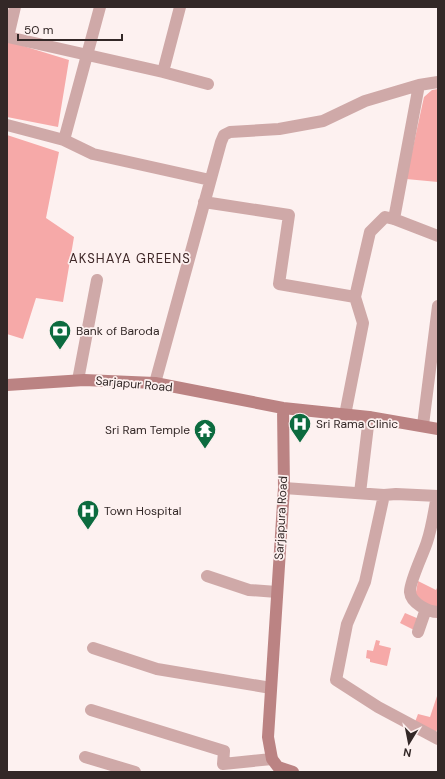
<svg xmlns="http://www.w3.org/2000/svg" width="445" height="779" viewBox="0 0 445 779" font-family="'DM Sans',sans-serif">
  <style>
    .green { fill: #f6a9a8 }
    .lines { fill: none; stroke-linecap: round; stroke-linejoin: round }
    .street { stroke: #cfa9a8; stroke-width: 12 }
    .secondary { stroke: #bb8383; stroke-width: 12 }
    .labels { text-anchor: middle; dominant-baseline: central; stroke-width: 3.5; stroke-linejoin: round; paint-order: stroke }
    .poi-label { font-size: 12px; fill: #332827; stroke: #fdf1f0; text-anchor: start }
    .street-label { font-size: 12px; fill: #332827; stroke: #fdf1f0 }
    .neighbourhood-label { font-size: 13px; letter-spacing: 1px; fill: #3e2727; stroke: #fdf1f0 }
  </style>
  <rect width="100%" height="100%" fill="#fdf1f0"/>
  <path class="green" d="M7 41 69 60 58 127 7 117Z
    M438 89V182L406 179 424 97 432 90Z
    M7 135 59 152 46 218 74 237 63 302 36 298 23 339 7 334Z
    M418 581 436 590 438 586V608L436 609 415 597Z
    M405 613 419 619 414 630 400 623Z
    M376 640 380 641 379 645 391 648 387 666 370 662V659L366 658 367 650 373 651Z
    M438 693V727L435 735 415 722 418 714 430 717Z"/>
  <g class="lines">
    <path class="street" d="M15 7 8 37 163 72 208 84
      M163 72 180 7
      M7 125 64 140 93 154 210 180
      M64 140 100 7
      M204 202 289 215 279 284 355 297
      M394 219 419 85
      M78 380 97 280
      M155 383 221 142 224 135 230 132 279 129 323 121 365 101 419 85 438 82
      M345 415 363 323 355 297 370 232 385 217 394 219 438 236
      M423 425 438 306
      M284 488 384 495 396 494 438 496
      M360 493 369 417
      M384 495 365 582 347 624 336 680 378 707 438 739
      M437 496C434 511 432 527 427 542 424 552 409 583 410 592 411 603 428 612 438 612
      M207 576 249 590 277 592
      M418 632 426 609
      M93 648 157 669 271 688
      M91 710 224 751 223 764 272 759
      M85 757 135 772"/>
    <path class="secondary" d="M7 385 84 380 155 383 283 408 369 417 438 429
      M283 408 284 488 268 737 272 759 278 767 293 772"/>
  </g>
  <defs>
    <g id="bank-pin" transform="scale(1.15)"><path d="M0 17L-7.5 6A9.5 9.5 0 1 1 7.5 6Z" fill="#0c6b3f" stroke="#fdf1f0"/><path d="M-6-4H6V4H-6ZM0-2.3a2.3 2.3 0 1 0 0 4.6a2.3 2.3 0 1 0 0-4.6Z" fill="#fff"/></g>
    <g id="hospital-pin" transform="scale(1.15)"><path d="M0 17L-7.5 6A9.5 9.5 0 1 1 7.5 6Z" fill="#0c6b3f" stroke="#fdf1f0"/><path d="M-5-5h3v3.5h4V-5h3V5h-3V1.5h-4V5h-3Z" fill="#fff"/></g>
    <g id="temple-pin" transform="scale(1.15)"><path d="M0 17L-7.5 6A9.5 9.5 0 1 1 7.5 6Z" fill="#0c6b3f" stroke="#fdf1f0"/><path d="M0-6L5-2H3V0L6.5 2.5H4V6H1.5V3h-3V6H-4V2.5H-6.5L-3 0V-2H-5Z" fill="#fff"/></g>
  </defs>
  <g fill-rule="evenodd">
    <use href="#bank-pin" x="60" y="331"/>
    <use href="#hospital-pin" x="300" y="424"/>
    <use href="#temple-pin" x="205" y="430"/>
    <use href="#hospital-pin" x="88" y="511"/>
  </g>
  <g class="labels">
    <g class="poi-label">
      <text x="76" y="331">Bank of Baroda</text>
      <text x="316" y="424">Sri Rama Clinic</text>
      <text x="190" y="430" text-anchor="end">Sri Ram Temple</text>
      <text x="104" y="511">Town Hospital</text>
    </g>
    <g class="street-label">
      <text transform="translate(134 384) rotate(5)">Sarjapur Road</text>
      <text transform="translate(281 518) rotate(-87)">Sarjapura Road</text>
    </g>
    <g class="neighbourhood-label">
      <text x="130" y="258">AKSHAYA GREENS</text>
    </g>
  </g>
  <rect width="445" height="779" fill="none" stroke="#332827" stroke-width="16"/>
  <g transform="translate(409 743) rotate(190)" stroke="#fdf1f0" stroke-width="3" paint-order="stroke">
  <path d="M0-3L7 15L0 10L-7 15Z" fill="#332827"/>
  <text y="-6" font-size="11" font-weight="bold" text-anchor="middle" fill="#332827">N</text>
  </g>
  <path d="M18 34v6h104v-6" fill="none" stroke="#332827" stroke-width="2"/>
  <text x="24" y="34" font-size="12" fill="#332827" stroke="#fdf1f0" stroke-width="3" paint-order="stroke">50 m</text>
</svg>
